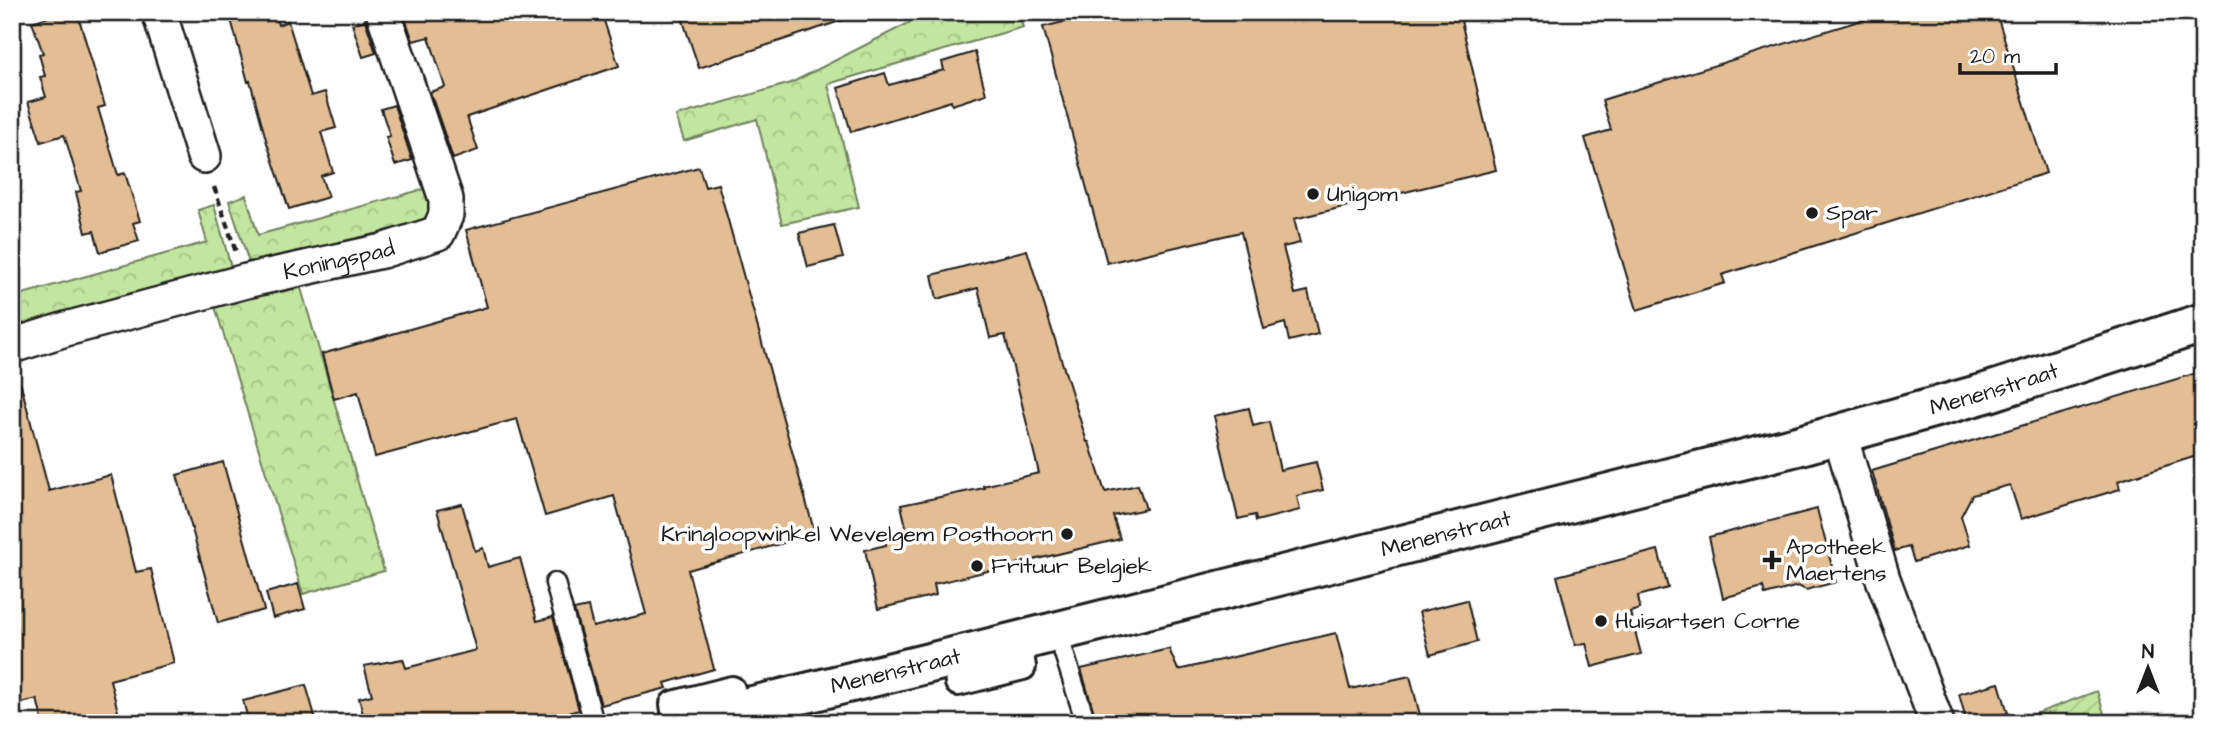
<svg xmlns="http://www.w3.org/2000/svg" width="2215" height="735" viewBox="0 0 2215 735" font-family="'Architects Daughter',sans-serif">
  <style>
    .forest { fill: url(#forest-crowns); stroke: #6f805e; stroke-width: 2 }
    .garden { fill: url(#garden-furrows); stroke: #6f805e; stroke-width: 2 }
    .building { fill: #e3bd94; stroke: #1c1c1c; stroke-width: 2 }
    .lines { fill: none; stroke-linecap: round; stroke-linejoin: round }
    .service-casing { stroke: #1c1c1c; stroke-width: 23 }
    .pedestrian-casing { stroke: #1c1c1c; stroke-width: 30 }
    .minor-casing { stroke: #1c1c1c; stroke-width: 38 }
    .secondary-casing { stroke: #1c1c1c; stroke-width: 44 }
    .path { stroke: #1c1c1c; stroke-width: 4.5; stroke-dasharray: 7 5; stroke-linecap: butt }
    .service { stroke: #fff; stroke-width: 18 }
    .pedestrian { stroke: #fff; stroke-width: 24 }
    .minor { stroke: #fff; stroke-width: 33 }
    .secondary { stroke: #fff; stroke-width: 38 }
    .poi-dot { fill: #1c1c1c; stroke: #fff; stroke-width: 2.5 }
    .labels { text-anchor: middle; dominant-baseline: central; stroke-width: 7; stroke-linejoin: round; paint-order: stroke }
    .poi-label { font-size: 23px; fill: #1c1c1c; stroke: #fff; text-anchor: start }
    .street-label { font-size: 23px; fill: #1c1c1c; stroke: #fff }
  </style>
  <defs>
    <pattern id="forest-crowns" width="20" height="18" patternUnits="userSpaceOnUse" patternTransform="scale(1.75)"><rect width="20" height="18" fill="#c2e59f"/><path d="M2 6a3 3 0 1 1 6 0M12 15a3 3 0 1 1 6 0" fill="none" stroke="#a6c488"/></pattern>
    <pattern id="garden-furrows" width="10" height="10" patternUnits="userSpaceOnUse" patternTransform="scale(1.75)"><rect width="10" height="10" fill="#c2e59f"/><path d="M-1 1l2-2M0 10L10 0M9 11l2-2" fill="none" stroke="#a6c488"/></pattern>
  </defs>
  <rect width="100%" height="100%" fill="#fff"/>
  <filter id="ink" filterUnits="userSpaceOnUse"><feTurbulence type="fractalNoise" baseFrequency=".0143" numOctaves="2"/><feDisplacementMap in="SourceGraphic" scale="14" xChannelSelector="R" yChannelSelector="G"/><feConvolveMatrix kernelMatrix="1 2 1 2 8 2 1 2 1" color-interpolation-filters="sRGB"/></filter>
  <g filter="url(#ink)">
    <path class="forest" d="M930 12H1018L1023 27 828 84 859 207 782 224 757 119 684 141 676 116 791 83Z
      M431 187 432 206 423 230 252 272 229 201 246 195 258 235Z
      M214 205 233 275 12 335V297L207 242 198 210Z
      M298 278 384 571 303 594 213 300Z"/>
    <path class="garden" d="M2097 691 2107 723H2011Z"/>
    <path class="building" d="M64 12H77L105 106 98 108 113 158 118 175 125 173 140 221 133 223 139 241 100 252 94 231 86 233 76 192 81 191 65 137 64 135 41 142 28 102 46 97 40 77 45 76 39 54 43 53 32 22Z
      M229 12H275L278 25 288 21 311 96 325 92 336 128 321 132 333 172 321 176 328 197 289 209 267 143 250 81 248 82Z
      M403 12H601L619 66 467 117 478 150 453 159 430 92 445 87 429 37 413 41Z
      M680 12H851L852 17 699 68Z
      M1105 12H1459L1496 170 1294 219 1300 243 1283 247 1295 294 1308 291 1318 334 1289 341 1285 323 1264 329 1241 232 1107 263 1043 27Z
      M1888 12H1996L2046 173 1722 275 1725 283 1637 310 1585 138 1611 130 1602 100Z
      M365 20 376 53 363 57 352 24Z
      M975 52 986 94 952 105 951 101 851 132 838 88 885 73 889 85 944 70 942 62Z
      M394 105 412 160 395 165 386 137 390 136 381 109Z
      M699 167 705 187 718 184 815 534 688 570 714 669 665 683 667 688 601 705 574 610 588 607 593 627 646 614 614 496 545 516 517 419 375 457 358 392 334 399 322 354 487 307 466 230Z
      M834 225 843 258 808 267 799 233Z
      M1027 250 1087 442H1089L1105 492 1138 485 1146 509 1113 516 1120 539 934 584 936 595 878 609 865 550 886 545 885 541 908 535 901 505 984 488 983 486 1039 473 1005 335 990 338 978 288 937 299 932 275Z
      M2203 371V454L2118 481 2120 489 2021 519 2010 485 1972 495 1961 516 1970 545 1914 562 1909 547 1895 551 1872 471Z
      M21 385 49 491 111 475 136 572 151 569 174 663 110 680 121 723H43L37 699 12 706V386Z
      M1249 408 1253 426 1269 422 1280 470 1316 462 1323 490 1297 496 1300 510 1256 521 1255 515 1238 519 1214 416Z
      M223 462 264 610 218 623 177 475Z
      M462 504 475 551 483 548 488 567 520 558 537 621 553 617 579 710 529 723H365L359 698 372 695 364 666 403 659 406 668 476 650 437 510Z
      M1817 509 1836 582 1806 590 1798 586 1765 595 1763 587 1723 598 1709 537Z
      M1658 550 1668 588 1638 596 1640 609 1630 612 1641 654 1592 667 1586 643 1575 645 1557 576Z
      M298 584 305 609 273 618 266 593Z
      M1467 600 1477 642 1430 655 1419 612Z
      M1336 633 1350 689 1410 676 1422 723H1227L1225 714 1191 723H1097L1081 669 1169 649 1178 670Z
      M1999 683 2008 713 1967 723 1959 694Z
      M306 685 317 723H249L243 701Z"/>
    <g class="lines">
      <g class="service-casing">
        <path id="service" d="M555 583 594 723
          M1057 631 1086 723"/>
      </g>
      <g class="pedestrian-casing">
        <path id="pedestrian" d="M1019 658 1022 660 1023 667 958 683 957 674Z
          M732 689 734 697 732 700 677 713 674 711 673 704Z"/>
      </g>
      <g class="minor-casing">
        <g id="minor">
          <path d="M159 12 204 156"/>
          <path id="s1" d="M12 346 66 329 246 281 382 251 438 233 446 215V199L383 12"/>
          <path d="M1840 435 1883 579 1937 723"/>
        </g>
      </g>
      <g class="secondary-casing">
        <g id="secondary">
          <path id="s2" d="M683 723 991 648 1797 446 1989 392 2203 323"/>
        </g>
      </g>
      <path class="path" d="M214 187 236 252"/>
      <use href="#service" class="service"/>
      <use href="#pedestrian" class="pedestrian"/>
      <use href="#minor" class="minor"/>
      <use href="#secondary" class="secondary"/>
    </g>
  </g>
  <g class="poi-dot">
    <circle cx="1313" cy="194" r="7"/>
    <circle cx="1812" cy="213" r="7"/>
    <circle cx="1067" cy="534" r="7"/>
    <path d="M1768.5 549.5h7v7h7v7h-7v7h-7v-7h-7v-7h7z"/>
    <circle cx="977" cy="566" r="7"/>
    <circle cx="1601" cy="621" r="7"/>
  </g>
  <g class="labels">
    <g class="poi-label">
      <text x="1327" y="194">Unigom</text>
      <text x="1826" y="213">Spar</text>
      <text x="1053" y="534" text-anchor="end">Kringloopwinkel Wevelgem Posthoorn</text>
      <text x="1786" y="547">Apotheek<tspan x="1786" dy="26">Maertens</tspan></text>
      <text x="991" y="566">Frituur Belgiek</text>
      <text x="1615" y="621">Huisartsen Corne</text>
    </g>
    <g class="street-label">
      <text stroke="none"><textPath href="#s1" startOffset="338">Koningspad</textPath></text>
      <text stroke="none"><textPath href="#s2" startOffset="1353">Menenstraat</textPath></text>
      <text stroke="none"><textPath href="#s2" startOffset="786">Menenstraat</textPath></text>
      <text stroke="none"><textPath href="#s2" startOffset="219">Menenstraat</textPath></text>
    </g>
  </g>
  <rect width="2215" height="735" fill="none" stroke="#fff" stroke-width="42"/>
  <rect x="21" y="21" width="2173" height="693" fill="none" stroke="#1c1c1c" stroke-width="2.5" filter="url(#ink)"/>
  <g transform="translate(2148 668)" stroke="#ffffff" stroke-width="5" paint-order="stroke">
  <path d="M0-5L12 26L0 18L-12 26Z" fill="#1c1c1c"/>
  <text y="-10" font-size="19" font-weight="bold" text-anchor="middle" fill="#1c1c1c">N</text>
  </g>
  <path d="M1960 63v10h96v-10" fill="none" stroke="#1c1c1c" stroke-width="3.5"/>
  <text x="1970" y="63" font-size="21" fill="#1c1c1c" stroke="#ffffff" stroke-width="5" paint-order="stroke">20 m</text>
</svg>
